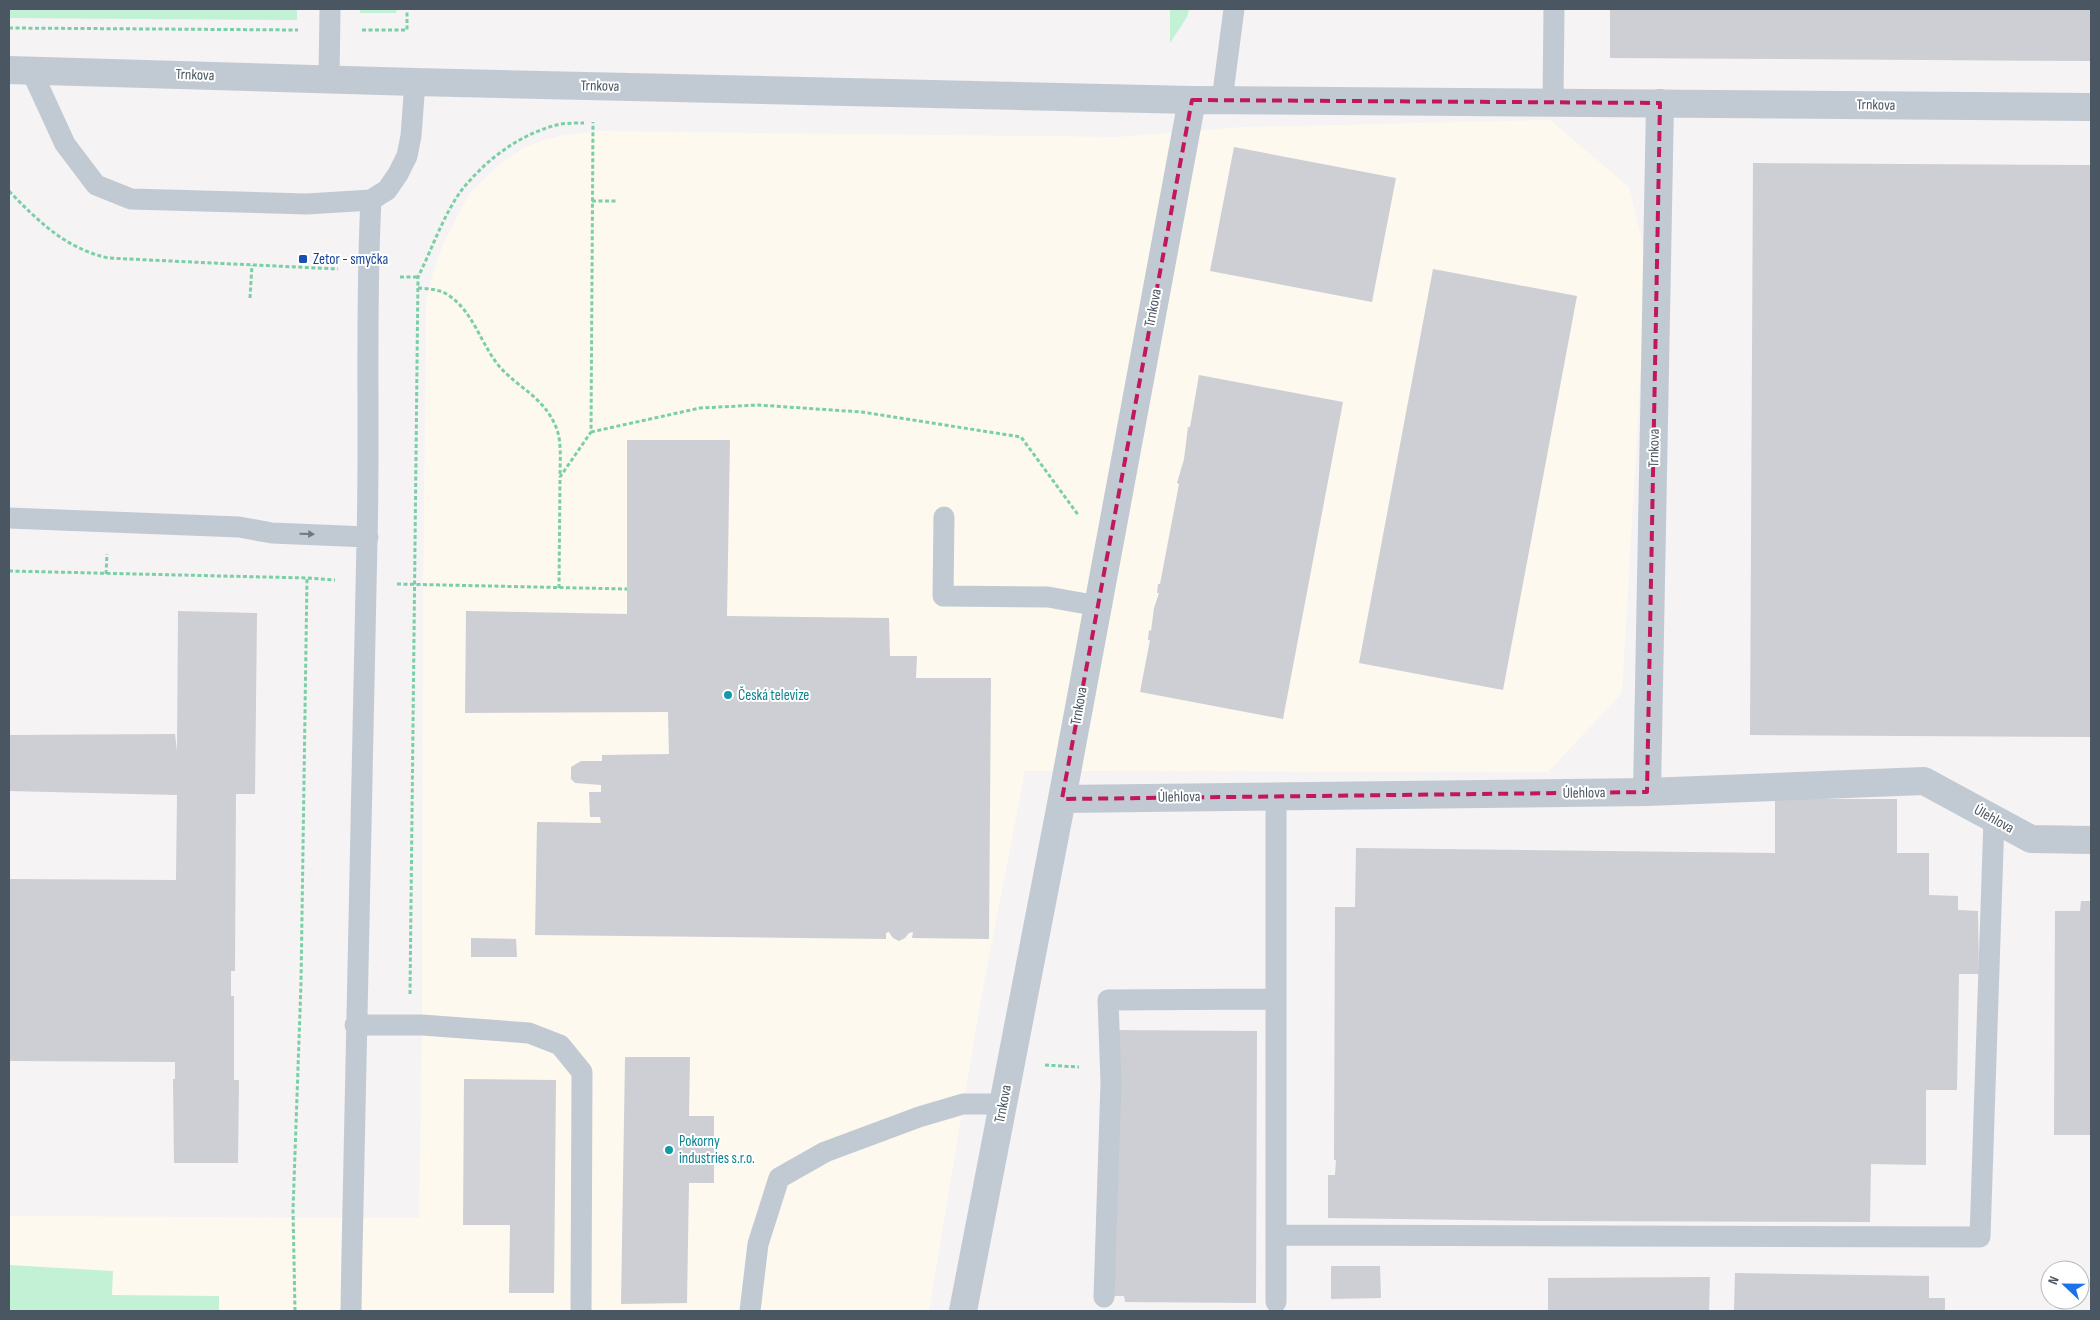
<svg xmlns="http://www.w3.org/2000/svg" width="2100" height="1320" viewBox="0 0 2100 1320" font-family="'Sofia Sans Condensed',sans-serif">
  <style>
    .commercial { fill: #fdf9ef }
    .green { fill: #c3f1d5 }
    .building { fill: #cdcfd5 }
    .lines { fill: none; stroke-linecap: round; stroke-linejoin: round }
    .path { stroke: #7ad0a6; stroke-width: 3; stroke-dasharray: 4 2.5; stroke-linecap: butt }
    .lane { stroke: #c1cad2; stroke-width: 21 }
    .street { stroke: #c1cad2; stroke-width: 28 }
    .oneway { fill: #6e7983 }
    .marked { fill: none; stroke: #c2185b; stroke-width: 4; stroke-dasharray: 10 6; stroke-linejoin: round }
    .transit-dot { fill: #1a4fb4; stroke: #fff; stroke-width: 2 }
    .culture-dot { fill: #0f9aa8; stroke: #fff; stroke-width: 2 }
    .labels { text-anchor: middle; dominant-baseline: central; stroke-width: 4; stroke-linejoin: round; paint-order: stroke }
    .street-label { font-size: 15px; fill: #4a5661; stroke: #fff }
    .transit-label { font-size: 15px; fill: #164399; stroke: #fff; text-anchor: start }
    .culture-label { font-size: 15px; fill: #0d838f; stroke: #fff; text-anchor: start }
  </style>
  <rect width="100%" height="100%" fill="#f5f3f3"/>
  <path class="commercial" d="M1550 120 1629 187 1647 262 1622 693 1548 772 1025 771 980 1005 929 1311H9V1216L419 1218 422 1025 423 610 426 300 433 273 443 244 469 194 496 167 525 147 544 140 563 135 600 131 1117 137 1243 127Z"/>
  <path class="green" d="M9 9H297V20L9 18Z
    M360 9H397L396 13H360Z
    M1170 9H1189L1187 17 1170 43Z
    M9 1265 113 1271 112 1295 219 1296V1311H9Z"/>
  <path class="building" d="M1610 9H2091V61L1610 58Z
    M1234 147 1396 178 1372 302 1210 271Z
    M1753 163 2091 165V737L1750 735Z
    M1433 269 1577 296 1503 690 1359 663Z
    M1199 375 1343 402 1283 719 1140 692 1150 640H1148L1149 630 1151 631 1154 608 1159 593H1157L1158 584H1160L1179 484 1177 483 1184 459 1188 427H1190Z
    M627 440H730L727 616 889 618 890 656H917L916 678H991L989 939 912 938 913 932 909 933 905 938 899 941 893 938 889 932 886 933V939L535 935 537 822 601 823 600 817H590L589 792H601V785L575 783 571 779V767L581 761H602V755L669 754 668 712 465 713 466 611 627 614Z
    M178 611 257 613 255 794H236L235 971H231V996H234V1080H239L238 1163H174L173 1079H175V1062L9 1061V879L176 880 177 795 9 791V735L175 734 177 751Z
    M1775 799H1897V853H1929V895L1958 896V910L1978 911 1979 974H1959L1957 1090H1926V1165L1871 1164 1870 1222 1545 1221 1328 1218V1175H1335L1336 1160H1334L1335 907H1355L1356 848 1775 853Z
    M2081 901H2091V1135H2054L2055 911H2080Z
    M471 938 516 939 517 957H471Z
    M1112 1030 1257 1031 1256 1303 1125 1302 1124 1296H1109Z
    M625 1057H690L689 1116H714V1183H689L687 1303 621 1304Z
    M464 1079 556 1080 554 1293H509L510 1225H463Z
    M1331 1266H1380L1381 1298 1331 1299Z
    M1735 1273 1929 1276V1298H1945V1311H1734Z
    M1710 1277 1709 1311H1548V1278Z"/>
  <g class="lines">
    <path class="path" d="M9 28 298 30
      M362 30H407V9
      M9 191C39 222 65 248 108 258L338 269
      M592 201H616
      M400 277H418
      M418 288C430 289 441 289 451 297 474 314 481 344 499 366 519 389 543 396 556 427 562 441 560 461 560 476
      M250 298 252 265
      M591 432 700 408 758 405 862 412 1021 437 1079 516
      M9 571 307 578 335 580
      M106 574 107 554
      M397 584 627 589
      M559 588 560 477 591 432 593 122
      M410 994 418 277C432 249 443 216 461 191 485 160 522 132 561 124 569 123 577 123 584 123
      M1045 1065 1079 1067
      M295 1311 293 1210 301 983 307 578"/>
    <path class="lane" d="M31 70 65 144 96 185 131 199 307 204 371 200 387 190 398 174 407 156 411 136 415 82
      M329 79 330 9
      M1222 100 1234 9
      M1553 102 1554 9
      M944 517 943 596 1048 597 1098 606
      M9 518 239 527 272 533 368 537
      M1276 796V1302
      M355 1025H422L529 1033 560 1045 582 1072 581 1311
      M1276 1235 1980 1237 1994 819
      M1104 1297 1111 1082 1108 1000 1276 999
      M351 1311C355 1054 363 797 367 541 370 427 365 313 371 200
      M750 1311 758 1244 779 1178 825 1152 919 1117 963 1104H1003"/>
    <path class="street" d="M9 70 415 82 1192 100 2091 107
      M1647 792 1660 103
      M1062 799 1647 792 1924 781 2031 839 2091 840
      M963 1311 1062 799 1192 100"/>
  </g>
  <defs><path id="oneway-solid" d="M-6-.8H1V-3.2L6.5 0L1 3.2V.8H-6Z" transform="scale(1.25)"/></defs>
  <use class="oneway" href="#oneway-solid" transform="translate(307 534) rotate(2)"/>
  <path class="marked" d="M1192 100 1660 103 1647 792 1062 799Z"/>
  <rect class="transit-dot" x="298" y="254" width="10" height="10" rx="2.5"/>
  <g class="culture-dot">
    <circle cx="728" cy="695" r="5"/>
    <circle cx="669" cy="1150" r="5"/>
  </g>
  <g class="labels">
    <g class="street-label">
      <text transform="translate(195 75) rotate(2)">Trnkova</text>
      <text transform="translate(600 86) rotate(1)">Trnkova</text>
      <text transform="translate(1876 105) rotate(1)">Trnkova</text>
      <text transform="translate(1153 308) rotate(-79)">Trnkova</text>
      <text transform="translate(1654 448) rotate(-89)">Trnkova</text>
      <text transform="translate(1079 706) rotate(-80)">Trnkova</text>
      <text transform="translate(1584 793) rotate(-1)">Úlehlova</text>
      <text transform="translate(1179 797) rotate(-1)">Úlehlova</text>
      <text transform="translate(1994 819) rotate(29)">Úlehlova</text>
      <text transform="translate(1003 1104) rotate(-79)">Trnkova</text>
    </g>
    <g class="transit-label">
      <text x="313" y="259">Zetor - smyčka</text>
    </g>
    <g class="culture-label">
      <text x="738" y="695">Česká televize</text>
      <text x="679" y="1141">Pokorny<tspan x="679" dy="17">industries s.r.o.</tspan></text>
    </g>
  </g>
  <rect width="2100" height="1320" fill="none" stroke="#4a5661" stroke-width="20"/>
  <g transform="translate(2065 1285) rotate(292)"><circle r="24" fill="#ffffff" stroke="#b7bbc0"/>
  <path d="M0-4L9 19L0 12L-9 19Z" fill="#1a73e8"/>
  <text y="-8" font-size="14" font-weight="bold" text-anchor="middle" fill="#4a5661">N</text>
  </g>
</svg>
